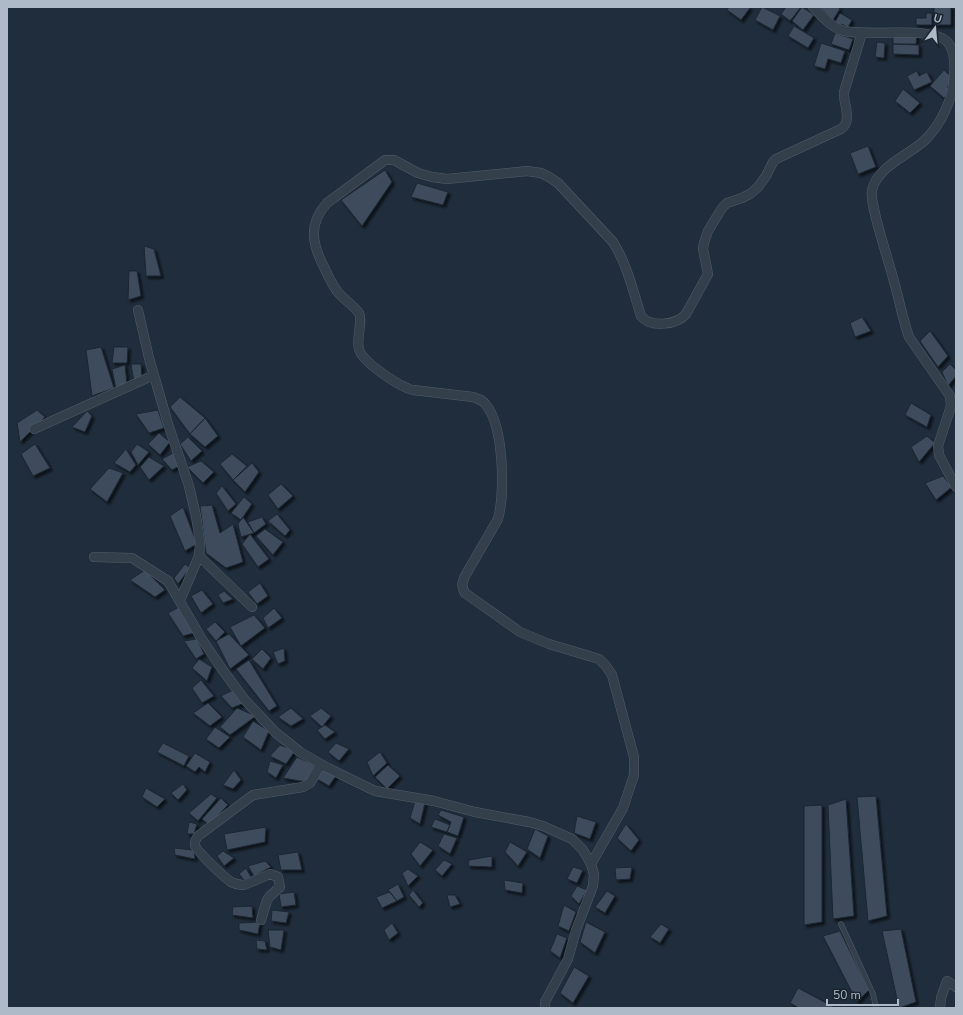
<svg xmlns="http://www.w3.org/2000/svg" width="963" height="1015" viewBox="0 0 963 1015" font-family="'Nunito Sans',sans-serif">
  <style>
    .building { fill: #3c4c5c; stroke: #1c2633; filter: url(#shadow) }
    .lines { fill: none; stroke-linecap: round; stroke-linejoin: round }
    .lane-casing { stroke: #525d6a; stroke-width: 5.5 }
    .street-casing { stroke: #525d6a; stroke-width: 10 }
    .lane { stroke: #343f4c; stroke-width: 4.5 }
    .street { stroke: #343f4c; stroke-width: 9 }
  </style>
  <defs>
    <filter id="shadow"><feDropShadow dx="2.5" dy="2.5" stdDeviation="1" flood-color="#0009"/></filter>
  </defs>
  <rect width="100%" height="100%" fill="#202d3c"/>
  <path class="building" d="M729 7H748L750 8 741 20 727 10Z
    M762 7 780 16 773 30 755 20Z
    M786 7H801L790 21 781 14Z
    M802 7 814 15 803 30 792 21Z
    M820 7H838L840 9 833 20Z
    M934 7H951V25H934Z
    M840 13 852 20 848 27 841 24 840 27 834 24Z
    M926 13H932V25H916V18H926Z
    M794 26 814 38 808 48 788 36Z
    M835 33 853 39 849 50 831 44Z
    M893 35H917L916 44H893Z
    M877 42 885 43 884 58 875 57Z
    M821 43 845 51 841 63 828 59 825 69 814 66Z
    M893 44 919 45V55L893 54Z
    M944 70 954 79 947 87 951 90 944 98 930 86Z
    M917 71 919 76 927 72 932 82 914 90 907 76Z
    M903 89 920 103 910 113 895 101Z
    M868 146 876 167 858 174 850 153Z
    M385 170 392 182 362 226 341 200Z
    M417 183 448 192 443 205 411 197Z
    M144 246 154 249 161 276H146Z
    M129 271H137L141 296 128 300Z
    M862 317 871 331 855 337 850 323Z
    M930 331 948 356 938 367 920 341Z
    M101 347 114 388 92 396 86 350Z
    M114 347H128L127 363H112Z
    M131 364H141L142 378 134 382Z
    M950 364 956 370V376L948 386 942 372Z
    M125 365 127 384 116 389 112 369Z
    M180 397 205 418 190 434 170 407Z
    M911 403 931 415 927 427 905 415Z
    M37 410 45 417 20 442 17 423Z
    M158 410 164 428 149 433 136 414Z
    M87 411 92 416 85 432 72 427Z
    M205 418 218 436 205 447 190 434Z
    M159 433 170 442 160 455 148 444Z
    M927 436 935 443 919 462 911 447Z
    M188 437 202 451 191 461 180 444Z
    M35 444 50 468 33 476 21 454Z
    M137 444 149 452 138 465 131 452Z
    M126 449 136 465 130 472 114 463Z
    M173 453 181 465 172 470 162 459Z
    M232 454 247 466 233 480 220 464Z
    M149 457 164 466 149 480 140 467Z
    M201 461 214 472 203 483 187 467Z
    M252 463 259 472 245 492 233 480Z
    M109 468 123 473 107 502 90 489Z
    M943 476 952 487 936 500 925 483Z
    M281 484 293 496 278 509 268 495Z
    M222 486 236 504 228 511 216 493Z
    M244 497 252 504 241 520 231 513Z
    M212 505 220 533 233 524 243 562 226 568 206 553 200 506Z
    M183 507 197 544 185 551 170 516Z
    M277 514 290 530 285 536 268 521Z
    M243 517 254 533 241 537 238 524Z
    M262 517 266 524 254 533 248 522Z
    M265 529 283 542 273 555 256 536Z
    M250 534 269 559 258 567 242 544Z
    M185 564 190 568 178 584 174 578Z
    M145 570 165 590 155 597 130 580Z
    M260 583 268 596 257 604 248 592Z
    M202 590 213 604 201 613 191 596Z
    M224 591 233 599 223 603 218 595Z
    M179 607 194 633 183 636 168 613Z
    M274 608 282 618 268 628 263 618Z
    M254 615 265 628 241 646 230 627Z
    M215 622 225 632 216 641 206 629Z
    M229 634 249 655 230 669 216 641Z
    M197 639 204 654 196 659 184 641Z
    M284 648 285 661 278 664 273 652Z
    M262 649 271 658 263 669 252 659Z
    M199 659 212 667 207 681 192 668Z
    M249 660 277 706 269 711 236 669Z
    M201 680 214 696 202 703 192 688Z
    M235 689 244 703 232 708 221 696Z
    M208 703 222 717 210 726 193 713Z
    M237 708 256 716 230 735 220 727Z
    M291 708 303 719 291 726 278 717Z
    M321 708 331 716 322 727 310 716Z
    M253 721 269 731 261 750 243 737Z
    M325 725 335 732 325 739 317 730Z
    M215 727 230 737 219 748 206 739Z
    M163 743 189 756 184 766 157 752Z
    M336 743 349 749 339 761 328 752Z
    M280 745 295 751 286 764 270 756Z
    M380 752 387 763 373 776 367 762Z
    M195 753 210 762 205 772 199 767 195 772 186 766Z
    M297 757 315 765 306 782 283 778Z
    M270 761 283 765 276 778 267 772Z
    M388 765 400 776 387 789 375 777Z
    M322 769 336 776 329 786 317 779Z
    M234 770 241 780 233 789 223 785Z
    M183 784 187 790 178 800 171 793Z
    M146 788 165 799 157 807 142 797Z
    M211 794 217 798 198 821 189 813Z
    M876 796 887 916 868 921 857 797Z
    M221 798 228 805 209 825 202 819Z
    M846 799 854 916 833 919 828 805Z
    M415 801 425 803 420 824 410 818Z
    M822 805V922L804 925V806Z
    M441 810 464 817 458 836 447 832 451 822 438 815Z
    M577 816 596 822 590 839 574 833Z
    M435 819 450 825 447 832 431 827Z
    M189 822 197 824 194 834H187Z
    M626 824 639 840 631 851 617 838Z
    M266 827 265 842 227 850 224 834Z
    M535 829 548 836 540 858 527 849Z
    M444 834 457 838 450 854 438 846Z
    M420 842 433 850 420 866 411 854Z
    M510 842 527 852 518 866 505 852Z
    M174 848 194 850 195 859 175 855Z
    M223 851 234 858 224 866 217 856Z
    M298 852 302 870H281L278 855Z
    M492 856V867L468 866 469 860Z
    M444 860 452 864 442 876 435 870Z
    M265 861 271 867 254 876 248 866Z
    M573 867 583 870 577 883 567 879Z
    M632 867 630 879 616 880 615 868Z
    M246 868 252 879 244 880 239 874Z
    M408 869 418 876 408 886 402 873Z
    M504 880 523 883 522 893 505 890Z
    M398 884 404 897 397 901 388 890Z
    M577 886 587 890 579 904 571 896Z
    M413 890 423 903 419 907 409 895Z
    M607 891 615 896 605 913 595 907Z
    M294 892 296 905 281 907 279 894Z
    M390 892 397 901 382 908 376 897Z
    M447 895H455L460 904 450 907Z
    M564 905 576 912 569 931 558 926Z
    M252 906 253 918 232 915 233 907Z
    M272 910 289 912 286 923 271 921Z
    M260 922 258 934 239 930V923Z
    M586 922 605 932 595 953 580 942Z
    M392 923 398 933 389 940 384 930Z
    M661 924 669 929 660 943 650 937Z
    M901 929 916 1002 899 1008 882 931Z
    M268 930H284L281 950 270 947Z
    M840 931 869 990 857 1002 823 936Z
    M557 934 567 938 560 958 550 951Z
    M256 940 265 941 267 950 257 949Z
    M574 967 589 976 573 1003 560 993Z
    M798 988 836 1008H799L790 1003Z"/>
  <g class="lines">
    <g class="lane-casing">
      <path id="lane" d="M841 924 873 994 876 1008"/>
    </g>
    <g class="street-casing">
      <path id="street" d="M813 7C821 15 830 26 841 30 864 38 937 24 949 44 955 53 955 66 954 76 953 99 941 125 924 141 907 156 878 166 872 190 869 204 889 261 893 278 899 298 902 317 909 337L950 396 951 406 938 446 939 455 956 487
        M138 310 149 358 168 424 189 486 196 516 200 542 199 556 180 600
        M34 429 154 375
        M199 556 252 607
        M94 557 132 558 168 581 201 638 222 669 244 699 275 732 300 752 328 768 375 791 434 801 475 812 529 822 543 826 572 839 583 850 591 864 594 874 593 886 576 930 568 959 545 1002V1008
        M591 864 623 808 634 775V757L612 675 606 666 599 659 549 644 520 632 465 593C461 586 462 583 465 576L498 519C505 494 504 426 486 405 483 400 479 399 473 397L413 390C400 387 362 362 359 349 356 339 363 320 359 313 353 305 343 299 337 291 332 284 328 276 324 267 312 244 308 224 327 203L385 160H394L418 173 432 177 447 179 527 171 541 173 549 177 558 183 613 242C627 264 633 291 641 316 650 328 677 325 686 314L708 274 703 249 704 243 708 231 722 208 727 203 742 198 750 194 758 187 766 176 773 162 776 159 841 129C853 120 843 104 844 92L862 33
        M261 920 267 900 270 896 280 887 278 877 270 874 244 885C239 885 235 884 231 882 225 878 196 851 195 845 194 842 196 839 198 836L253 795 303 787 310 783 321 764
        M940 1008 941 998 947 981 956 987"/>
    </g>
    <use href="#lane" class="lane"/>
    <use href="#street" class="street"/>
  </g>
  <rect width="963" height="1015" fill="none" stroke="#afbac8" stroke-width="16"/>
  <g transform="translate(935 28) rotate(16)" stroke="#1a2431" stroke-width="3" paint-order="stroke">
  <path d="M0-3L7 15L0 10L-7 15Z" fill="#afbac8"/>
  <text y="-6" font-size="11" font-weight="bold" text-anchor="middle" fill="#afbac8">U</text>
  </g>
  <path d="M827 999v6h71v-6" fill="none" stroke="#afbac8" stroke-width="2"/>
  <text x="833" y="999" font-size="12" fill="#afbac8" stroke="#1a2431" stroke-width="3" paint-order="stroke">50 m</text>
</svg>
